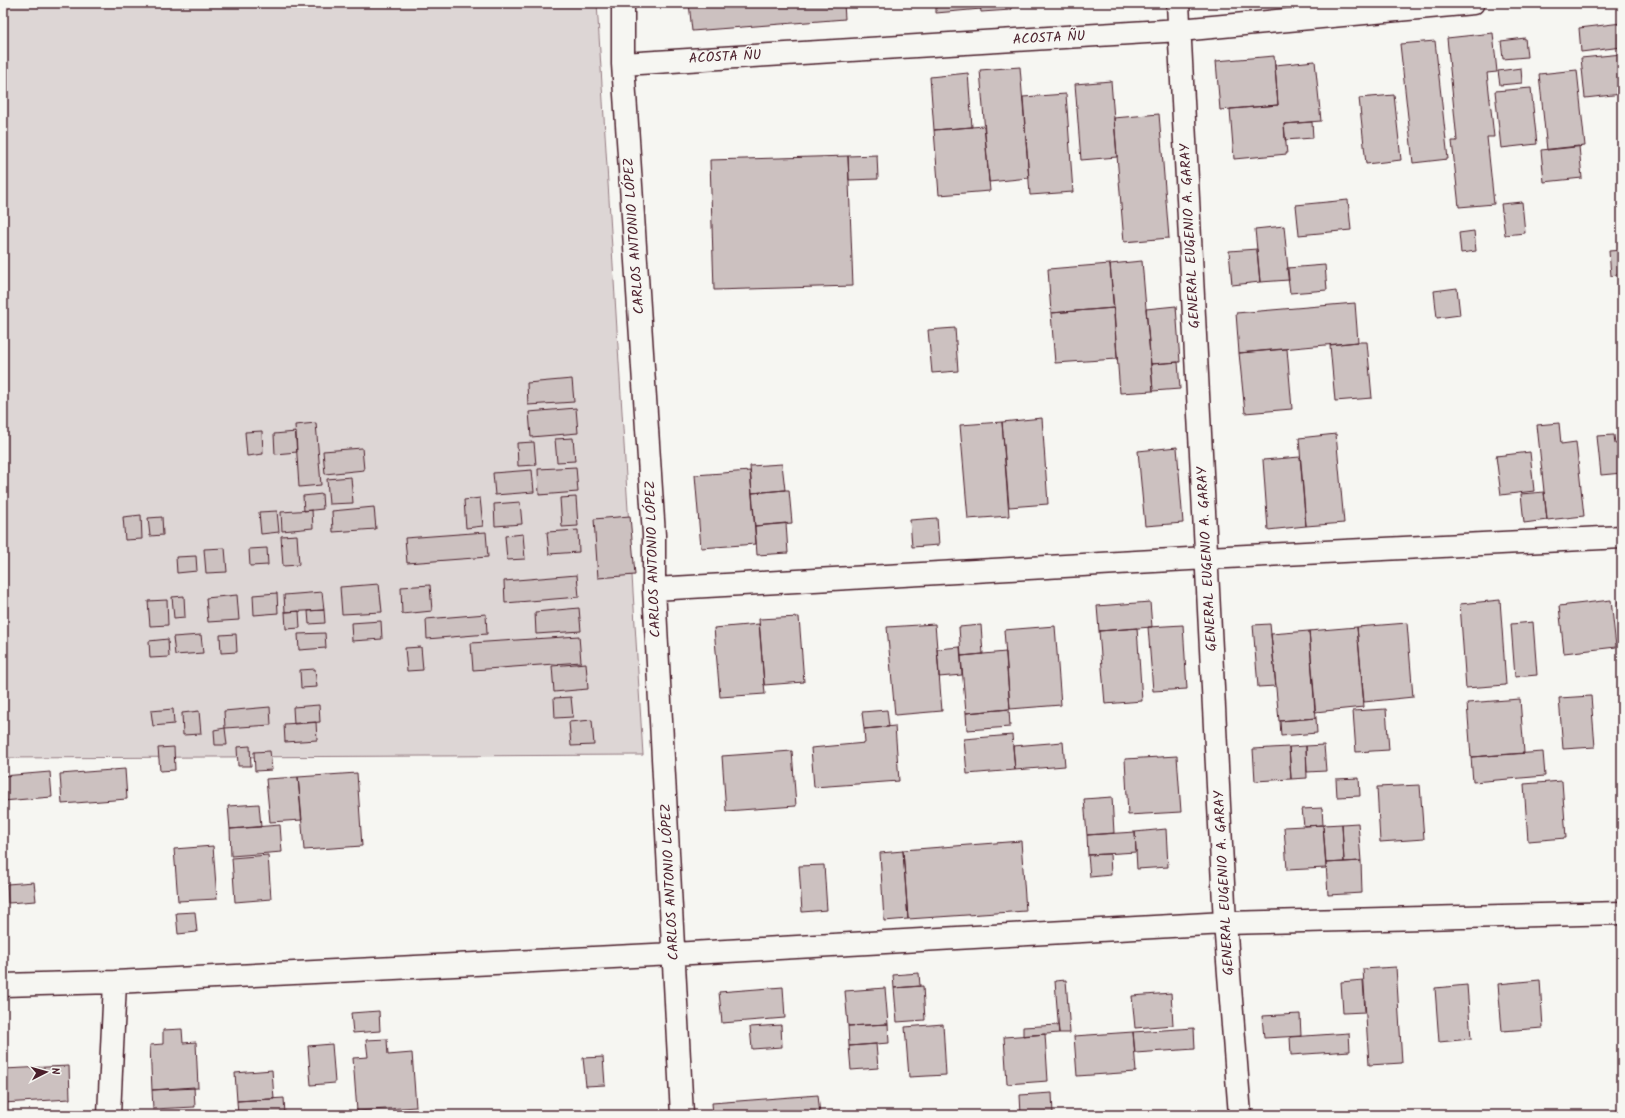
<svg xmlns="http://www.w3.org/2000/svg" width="1625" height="1118" viewBox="0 0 1625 1118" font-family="Kalam,sans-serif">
<rect width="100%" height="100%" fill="#f6f6f2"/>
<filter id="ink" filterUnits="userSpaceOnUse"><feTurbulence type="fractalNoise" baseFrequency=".025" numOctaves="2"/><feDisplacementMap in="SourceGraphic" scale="8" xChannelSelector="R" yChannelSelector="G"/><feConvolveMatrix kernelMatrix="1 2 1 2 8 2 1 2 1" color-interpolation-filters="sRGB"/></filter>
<g filter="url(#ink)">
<path fill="#ddd6d5" stroke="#947a80" d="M 3,3 L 597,3 L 643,755 L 3,758 Z"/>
<path fill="#ccc1c0" stroke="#4a1f2b" d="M 689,3 L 844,3 L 845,19 L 692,31 Z
M 936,3 L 980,3 L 981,9 L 936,13 Z
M 980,3 L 1011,3 L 1011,10 L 981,12 Z
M 1622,23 L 1622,47 L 1581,52 L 1579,28 Z
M 1493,33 L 1497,72 L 1487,73 L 1494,137 L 1487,137 L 1494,204 L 1459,207 L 1452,141 L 1457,141 L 1447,38 Z
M 1525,38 L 1527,57 L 1503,59 L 1501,41 Z
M 1435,41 L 1448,159 L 1413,163 L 1400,44 Z
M 1622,54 L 1622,94 L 1585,98 L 1581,58 Z
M 1274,56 L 1278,105 L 1220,110 L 1216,61 Z
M 1315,61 L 1321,121 L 1284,124 L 1287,154 L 1234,159 L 1230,109 L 1278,105 L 1275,65 Z
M 1020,67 L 1029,178 L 989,182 L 980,70 Z
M 1521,68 L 1522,83 L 1500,85 L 1498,71 Z
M 1577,70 L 1585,146 L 1547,150 L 1539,74 Z
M 968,73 L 972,127 L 934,130 L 930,77 Z
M 1111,81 L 1117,157 L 1081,160 L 1075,84 Z
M 1531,88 L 1537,144 L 1501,148 L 1495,91 Z
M 1066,94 L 1073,192 L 1030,195 L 1023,97 Z
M 1394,95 L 1401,160 L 1366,164 L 1359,98 Z
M 1159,114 L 1169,238 L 1124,242 L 1114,118 Z
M 1312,122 L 1313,138 L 1285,140 L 1284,124 Z
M 984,126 L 990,191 L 939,195 L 934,130 Z
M 1579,146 L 1582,178 L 1544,182 L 1541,150 Z
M 877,155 L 878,179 L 849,180 L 848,156 Z
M 848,156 L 853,286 L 714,290 L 710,160 Z
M 1348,200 L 1351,230 L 1299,235 L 1296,205 Z
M 1522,202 L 1525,233 L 1505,235 L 1501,204 Z
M 1284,226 L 1289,280 L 1260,282 L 1255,229 Z
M 1474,231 L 1476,251 L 1461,253 L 1459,233 Z
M 1257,249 L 1260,282 L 1232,285 L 1229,251 Z
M 1622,250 L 1622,274 L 1611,276 L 1609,251 Z
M 1142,261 L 1153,391 L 1120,393 L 1110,264 Z
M 1110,264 L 1114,308 L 1051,313 L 1048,269 Z
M 1325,265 L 1327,290 L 1290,293 L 1287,268 Z
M 1457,288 L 1460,315 L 1437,318 L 1434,291 Z
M 1355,303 L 1358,342 L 1239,353 L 1236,313 Z
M 1176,306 L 1180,362 L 1151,364 L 1146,309 Z
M 1114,308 L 1117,359 L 1055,363 L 1051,313 Z
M 955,328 L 958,371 L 932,373 L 928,330 Z
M 1358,342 L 1367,342 L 1372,398 L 1335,401 L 1330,345 Z
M 1287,349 L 1292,409 L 1245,413 L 1239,353 Z
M 1178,362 L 1180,389 L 1153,391 L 1151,364 Z
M 572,379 L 574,402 L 528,405 L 527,383 Z
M 576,408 L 578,433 L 531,437 L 529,412 Z
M 1042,418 L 1048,504 L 1009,507 L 1002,422 Z
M 1002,422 L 1009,516 L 968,519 L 960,425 Z
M 316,423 L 321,485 L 299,487 L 295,425 Z
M 1559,423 L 1561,444 L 1576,442 L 1584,516 L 1547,520 L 1537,425 Z
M 262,431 L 263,454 L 247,456 L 245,432 Z
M 296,432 L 297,452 L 275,454 L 274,434 Z
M 1336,434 L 1344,523 L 1306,526 L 1299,438 Z
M 1614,435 L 1615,444 L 1622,443 L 1622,473 L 1601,475 L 1597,436 Z
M 573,438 L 575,461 L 557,462 L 555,439 Z
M 534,442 L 536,465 L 518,466 L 517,443 Z
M 1177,447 L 1183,523 L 1145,526 L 1138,451 Z
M 362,448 L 364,470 L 325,474 L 323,451 Z
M 1530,452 L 1534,491 L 1501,495 L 1496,456 Z
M 1300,457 L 1306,526 L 1268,530 L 1263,460 Z
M 782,464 L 785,490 L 752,493 L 750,466 Z
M 576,467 L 578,492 L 539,495 L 538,469 Z
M 532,470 L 534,492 L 495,495 L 493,473 Z
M 750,471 L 756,544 L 701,548 L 695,475 Z
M 351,477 L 353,503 L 329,504 L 327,479 Z
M 785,490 L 789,490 L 792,523 L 755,526 L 752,493 Z
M 1544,492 L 1547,520 L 1524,523 L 1521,494 Z
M 322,494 L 323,509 L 304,511 L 303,496 Z
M 576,497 L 578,526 L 562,527 L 560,498 Z
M 480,498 L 483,526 L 466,528 L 464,500 Z
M 520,502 L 522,524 L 495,526 L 494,504 Z
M 374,507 L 376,529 L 333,532 L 332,511 Z
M 312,510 L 313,528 L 282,531 L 281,512 Z
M 277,511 L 279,532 L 261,534 L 259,512 Z
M 141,515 L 142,539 L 125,540 L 123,517 Z
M 630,516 L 635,575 L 598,578 L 594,519 Z
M 162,517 L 163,535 L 150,536 L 148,518 Z
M 937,518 L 939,545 L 912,547 L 910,520 Z
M 786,523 L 788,553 L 757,555 L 755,526 Z
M 578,530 L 579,552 L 549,554 L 547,532 Z
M 486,532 L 488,557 L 407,563 L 405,538 Z
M 523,534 L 525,559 L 507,560 L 505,536 Z
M 297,535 L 299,565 L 283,566 L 281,536 Z
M 225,548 L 227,572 L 206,573 L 204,549 Z
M 267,548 L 268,565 L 250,566 L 249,549 Z
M 196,556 L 197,571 L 177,573 L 176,557 Z
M 577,575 L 579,597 L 505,603 L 504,581 Z
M 379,584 L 382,612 L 342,614 L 340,587 Z
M 430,585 L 432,611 L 402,614 L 401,587 Z
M 322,592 L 324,610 L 285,612 L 284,595 Z
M 277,593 L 278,613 L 254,615 L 253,595 Z
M 237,595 L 239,620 L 208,622 L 206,598 Z
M 184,596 L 185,617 L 174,618 L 172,597 Z
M 167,600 L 168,625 L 150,626 L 148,601 Z
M 1500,600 L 1506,685 L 1466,688 L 1460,604 Z
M 1611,600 L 1616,647 L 1564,653 L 1559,606 Z
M 1622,600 L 1622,654 L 1618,601 Z
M 1150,602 L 1152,627 L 1099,631 L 1097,606 Z
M 579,608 L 581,631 L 536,634 L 535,612 Z
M 324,610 L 325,623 L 309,624 L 308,611 Z
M 299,611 L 300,628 L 286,629 L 285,612 Z
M 486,614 L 487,634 L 427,639 L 426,619 Z
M 799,617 L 804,682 L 764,685 L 759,619 Z
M 381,621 L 382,639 L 352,641 L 351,623 Z
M 1533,622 L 1537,675 L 1515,677 L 1511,624 Z
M 1407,623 L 1413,697 L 1364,702 L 1357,627 Z
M 759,624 L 765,694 L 720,697 L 714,628 Z
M 935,624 L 942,711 L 895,715 L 887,627 Z
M 1270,624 L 1276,686 L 1258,687 L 1253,625 Z
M 981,625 L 983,654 L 961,656 L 959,627 Z
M 1183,625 L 1187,689 L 1153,691 L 1148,627 Z
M 1055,626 L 1061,705 L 1010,709 L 1004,630 Z
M 1357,627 L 1364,707 L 1315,712 L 1309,631 Z
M 1137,628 L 1142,701 L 1105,704 L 1099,631 Z
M 1309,631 L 1316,718 L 1279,721 L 1271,634 Z
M 325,633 L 326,648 L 299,650 L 298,634 Z
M 236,634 L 237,652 L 221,653 L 220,635 Z
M 201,635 L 203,653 L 175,655 L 173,637 Z
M 579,636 L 581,662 L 473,670 L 471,643 Z
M 168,639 L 169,657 L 150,658 L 149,641 Z
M 421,647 L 423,670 L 407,671 L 405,648 Z
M 960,647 L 962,675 L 939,677 L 937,649 Z
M 1006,652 L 1010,709 L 966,713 L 961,656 Z
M 586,663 L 588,689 L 554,692 L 552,666 Z
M 315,669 L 317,687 L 301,688 L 300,670 Z
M 1591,696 L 1595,747 L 1563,749 L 1559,698 Z
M 571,697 L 573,717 L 555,718 L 554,698 Z
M 1520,699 L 1524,753 L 1471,757 L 1467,703 Z
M 319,705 L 320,722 L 294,724 L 293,707 Z
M 270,707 L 271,725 L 225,728 L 224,711 Z
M 173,709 L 174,724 L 153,726 L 151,711 Z
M 1009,709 L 1010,727 L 967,730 L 966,713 Z
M 1386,709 L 1389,750 L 1356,752 L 1353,711 Z
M 887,710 L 889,727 L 864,729 L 862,712 Z
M 199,711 L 201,734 L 183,735 L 182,713 Z
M 1316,718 L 1317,733 L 1281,736 L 1280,721 Z
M 592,720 L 594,745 L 571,746 L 569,722 Z
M 316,722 L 317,740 L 285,742 L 284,724 Z
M 895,726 L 899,781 L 814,787 L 811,748 L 865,743 L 864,729 Z
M 225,728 L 227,745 L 215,745 L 214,730 Z
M 1012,735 L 1015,770 L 967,774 L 964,739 Z
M 1063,742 L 1065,766 L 1015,770 L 1013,746 Z
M 1324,745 L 1326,771 L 1307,772 L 1306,746 Z
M 250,746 L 251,766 L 238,766 L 237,747 Z
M 1306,746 L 1307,778 L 1291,779 L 1289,747 Z
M 174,747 L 175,770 L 160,771 L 158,748 Z
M 1289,747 L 1291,779 L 1255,781 L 1253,749 Z
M 270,751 L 272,770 L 255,771 L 254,752 Z
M 792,751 L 796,806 L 726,811 L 722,756 Z
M 1543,752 L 1545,776 L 1473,782 L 1471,757 Z
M 1177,756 L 1181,812 L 1128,815 L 1125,759 Z
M 125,769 L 127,799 L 62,804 L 60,774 Z
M 50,772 L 52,797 L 3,801 L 3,776 Z
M 357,773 L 362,846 L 304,850 L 298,777 Z
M 298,777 L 302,820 L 270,822 L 266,779 Z
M 1359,778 L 1360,796 L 1337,797 L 1336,779 Z
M 1562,781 L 1566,838 L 1528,841 L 1524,784 Z
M 1420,785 L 1424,839 L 1380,842 L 1377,787 Z
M 1112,797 L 1114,833 L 1087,835 L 1084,799 Z
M 259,804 L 261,827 L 230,829 L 228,806 Z
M 1322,808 L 1323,825 L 1304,826 L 1302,809 Z
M 1358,823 L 1361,861 L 1344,862 L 1342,824 Z
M 1342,824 L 1344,862 L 1326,863 L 1323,825 Z
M 280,825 L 282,852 L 231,856 L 230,829 Z
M 1323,825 L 1326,868 L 1287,870 L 1284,827 Z
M 1166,829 L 1168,867 L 1137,869 L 1135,832 Z
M 1135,832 L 1136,852 L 1088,855 L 1087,835 Z
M 1021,841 L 1026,911 L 908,919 L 903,850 Z
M 213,846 L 217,899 L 178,901 L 174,849 Z
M 903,851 L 908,919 L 884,921 L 880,853 Z
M 1110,854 L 1111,875 L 1090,877 L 1088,855 Z
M 268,855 L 271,899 L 235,902 L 232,858 Z
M 1361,861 L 1362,893 L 1328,895 L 1326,863 Z
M 824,865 L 827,910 L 802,912 L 799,866 Z
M 34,882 L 36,901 L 8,903 L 7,884 Z
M 195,912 L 197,932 L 178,934 L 176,913 Z
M 1396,967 L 1402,1063 L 1369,1065 L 1363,969 Z
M 919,973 L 920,986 L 894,988 L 893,975 Z
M 1066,980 L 1070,1033 L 1059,1033 L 1055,981 Z
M 1363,980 L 1365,1012 L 1343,1013 L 1341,982 Z
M 1540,980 L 1543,1028 L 1502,1031 L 1498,984 Z
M 1467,985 L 1471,1039 L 1439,1042 L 1435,988 Z
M 923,986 L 925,1020 L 897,1022 L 894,988 Z
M 783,987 L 785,1018 L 722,1023 L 719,992 Z
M 885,988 L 888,1024 L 848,1026 L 845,991 Z
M 1171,993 L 1173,1025 L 1135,1028 L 1132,996 Z
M 379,1011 L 380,1031 L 353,1033 L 351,1013 Z
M 1300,1014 L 1301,1036 L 1264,1038 L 1262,1016 Z
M 888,1024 L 889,1043 L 849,1046 L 848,1026 Z
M 943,1024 L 946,1075 L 909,1077 L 905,1027 Z
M 781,1025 L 782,1047 L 752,1049 L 750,1027 Z
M 1058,1025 L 1059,1033 L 1023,1036 L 1023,1027 Z
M 1194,1028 L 1195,1049 L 1135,1053 L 1133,1032 Z
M 182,1029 L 183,1043 L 196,1042 L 198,1088 L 152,1090 L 150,1045 L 163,1044 L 163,1030 Z
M 1133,1032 L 1136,1072 L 1077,1076 L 1074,1036 Z
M 1349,1033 L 1350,1051 L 1291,1055 L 1290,1037 Z
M 1045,1034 L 1048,1081 L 1007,1084 L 1004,1037 Z
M 387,1039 L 388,1055 L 412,1053 L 416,1107 L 357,1111 L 353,1058 L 368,1057 L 366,1040 Z
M 332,1044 L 335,1083 L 311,1085 L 308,1046 Z
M 876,1044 L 878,1068 L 851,1070 L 849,1046 Z
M 603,1057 L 605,1085 L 586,1086 L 583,1058 Z
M 69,1066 L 70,1099 L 3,1103 L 3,1069 Z
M 272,1070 L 274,1099 L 237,1101 L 235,1073 Z
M 194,1087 L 195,1107 L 153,1109 L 152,1090 Z
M 1052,1093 L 1053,1114 L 1021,1115 L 1020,1095 Z
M 818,1095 L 820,1115 L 713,1115 L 712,1103 Z
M 284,1098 L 285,1115 L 238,1115 L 237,1101 Z"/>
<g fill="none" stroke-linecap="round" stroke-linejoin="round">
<g stroke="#4a1f2b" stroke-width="25">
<path id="street" d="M 623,3 L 623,64 L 654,535 L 654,589 L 682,1115
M 1178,3 L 1225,923 L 1240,1115
M 623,64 L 1180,30 L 1473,3
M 654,589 L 1207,558 L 1622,537
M 3,985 L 115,982 L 673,954 L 1225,923 L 1622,913
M 109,1115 L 115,982"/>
</g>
<use href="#street" stroke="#f6f6f2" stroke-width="22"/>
</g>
</g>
<g text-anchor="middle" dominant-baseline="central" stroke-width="3" stroke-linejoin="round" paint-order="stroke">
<g font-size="14" fill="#4a1f2b" stroke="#f6f6f2">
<text transform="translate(1049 38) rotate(-3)">ACOSTA ÑU</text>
<text transform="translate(725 57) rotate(-3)">ACOSTA ÑU</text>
<text transform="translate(634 236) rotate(-94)">CARLOS ANTONIO LÓPEZ</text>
<text transform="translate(1190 236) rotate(-93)">GENERAL EUGENIO A. GARAY</text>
<text transform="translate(653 559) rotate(-92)">CARLOS ANTONIO LÓPEZ</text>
<text transform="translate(1207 559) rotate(-93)">GENERAL EUGENIO A. GARAY</text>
<text transform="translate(670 882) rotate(-93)">CARLOS ANTONIO LÓPEZ</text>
<text transform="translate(1224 883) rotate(-93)">GENERAL EUGENIO A. GARAY</text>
</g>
</g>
<rect width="1625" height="1118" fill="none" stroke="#f6f6f2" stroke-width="16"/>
<rect x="8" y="8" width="1609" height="1102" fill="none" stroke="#4a1f2b" stroke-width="1.5" filter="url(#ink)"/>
<g transform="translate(46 1072) rotate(84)" stroke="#f6f6f2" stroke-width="3" paint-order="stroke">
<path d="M0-3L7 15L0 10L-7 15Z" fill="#4a1f2b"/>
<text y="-6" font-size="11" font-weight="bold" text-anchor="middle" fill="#4a1f2b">N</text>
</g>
</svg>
